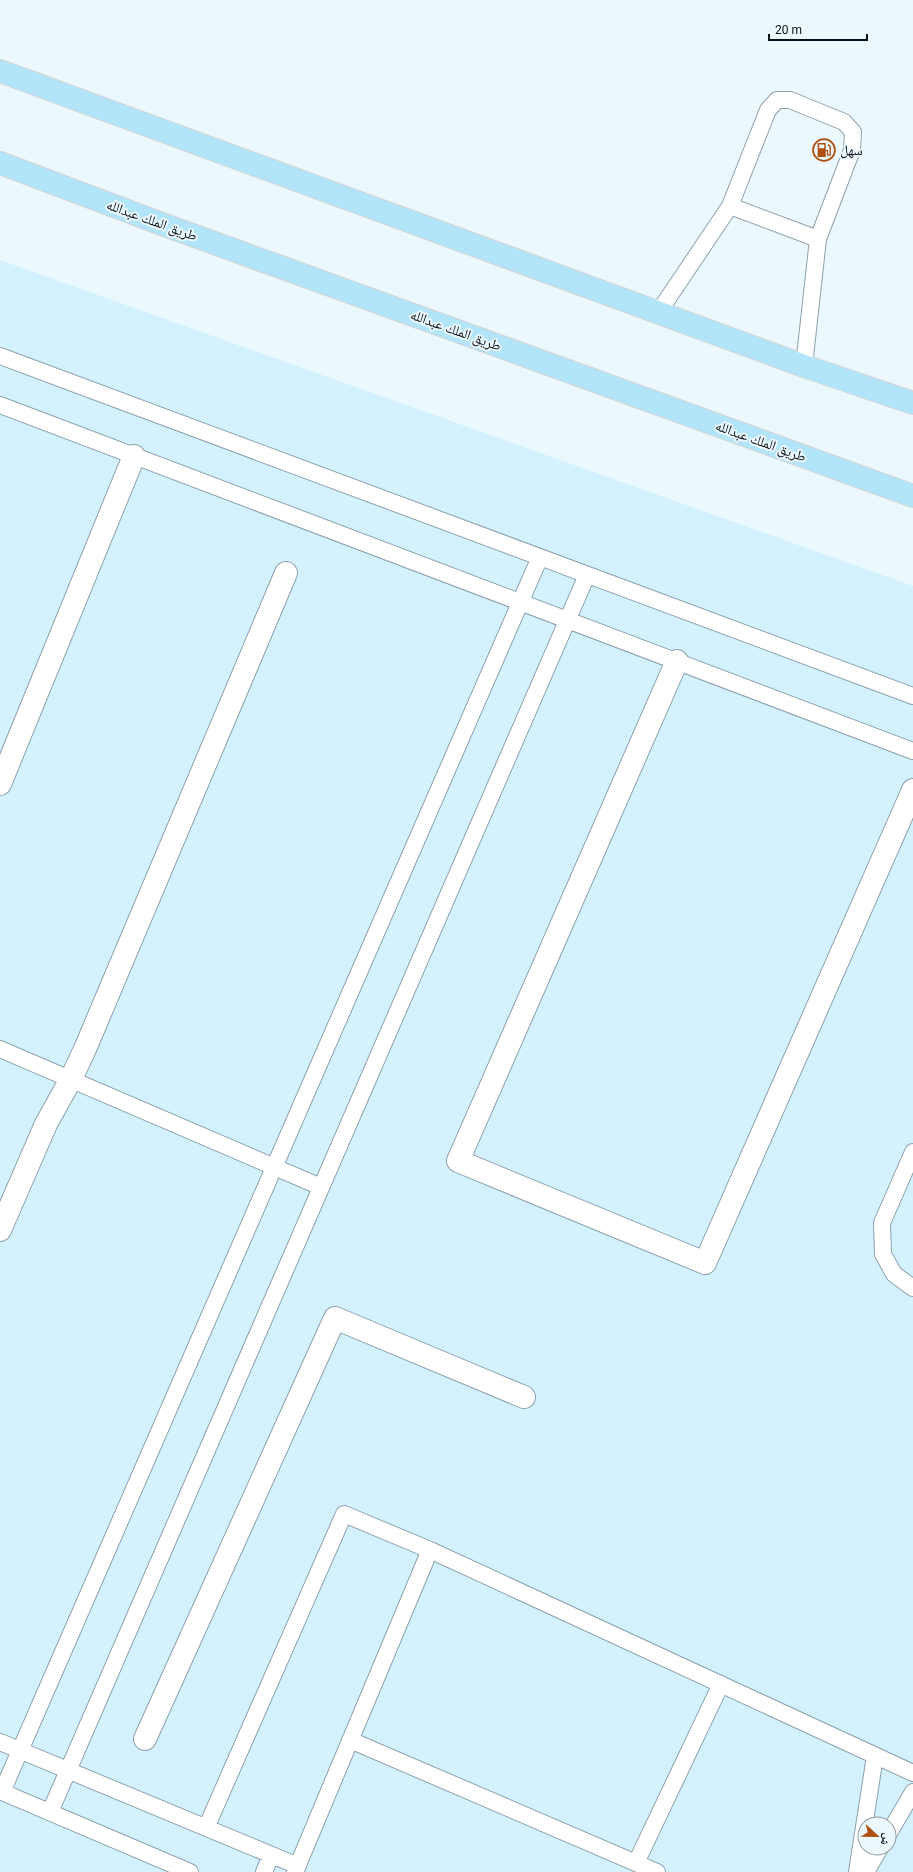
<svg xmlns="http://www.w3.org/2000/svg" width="913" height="1872" viewBox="0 0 913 1872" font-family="Roboto,'Noto Naskh Arabic',sans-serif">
<rect width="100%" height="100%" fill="#ebf8fe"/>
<path fill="#d3f1ff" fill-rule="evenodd" d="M 0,260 L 913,586 L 913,1872 L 0,1872 ZM 865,1824 L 889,1824 L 889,1848 L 865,1848 Z"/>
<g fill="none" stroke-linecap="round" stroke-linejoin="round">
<g stroke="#8da1aa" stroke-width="18">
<path id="lane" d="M 730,206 L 818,239
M 658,313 L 730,206 L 768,110 L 777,100 L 790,100 L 844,122 L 853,132 L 852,150 L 818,239 L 804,366
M 0,356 L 913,696
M 0,405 L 913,751
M 0,1049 L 321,1187
M 913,1152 L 882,1223 L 883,1254 L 894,1274 L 913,1288
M 350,1740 L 657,1872
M 0,1742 L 298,1866
M 0,1791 L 190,1872
M 2,1792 L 540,557
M 50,1812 L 587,575
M 206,1828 L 344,1514 L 430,1550 L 913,1773
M 889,1833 L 913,1792
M 636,1863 L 721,1684
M 264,1872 L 271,1855
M 295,1872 L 430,1550
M 857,1872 L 875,1756
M 866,1872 L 880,1848"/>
</g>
<g stroke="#8da1aa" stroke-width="24">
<path id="street" d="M 677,661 L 458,1161 L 705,1263 L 913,790
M 0,784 L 134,456
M 0,1230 L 46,1124 L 71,1079 L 85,1049 L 286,573
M 145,1739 L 335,1318 L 524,1397"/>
</g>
<g stroke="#d3d4d5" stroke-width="24">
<path id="primary" d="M 0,71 L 804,366 L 913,403
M 0,163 L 170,227 L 913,496"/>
</g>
<use href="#lane" stroke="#fff" stroke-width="16"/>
<use href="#street" stroke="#fff" stroke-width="22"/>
<use href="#primary" stroke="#b2e5fa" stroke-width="22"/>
</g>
<defs>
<g id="fuel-ring" transform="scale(1.15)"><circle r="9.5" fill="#ebf8fe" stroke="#b04f10" stroke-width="1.5"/><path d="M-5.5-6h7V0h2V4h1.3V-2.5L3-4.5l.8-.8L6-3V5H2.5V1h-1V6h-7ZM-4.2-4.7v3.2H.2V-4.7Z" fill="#b04f10"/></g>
</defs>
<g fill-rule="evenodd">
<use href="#fuel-ring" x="824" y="150"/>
</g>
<g text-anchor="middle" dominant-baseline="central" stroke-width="4" stroke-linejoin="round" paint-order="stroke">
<g font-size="14" fill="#091114" stroke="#ebf8fe" text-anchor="start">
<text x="840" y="150">سهل</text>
</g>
<g font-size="14" fill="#091114" stroke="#ebf8fe">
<text transform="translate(152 220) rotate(20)">طريق الملك عبدالله</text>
<text transform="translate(456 330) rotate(20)">طريق الملك عبدالله</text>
<text transform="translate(761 441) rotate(20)">طريق الملك عبدالله</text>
</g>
</g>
<g transform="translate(877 1836) rotate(112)"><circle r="19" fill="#ebf8fe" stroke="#919ca0"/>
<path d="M0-3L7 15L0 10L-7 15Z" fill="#b04f10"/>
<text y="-6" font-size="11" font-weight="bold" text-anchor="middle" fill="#091114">ش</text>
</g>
<path d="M769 34v6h98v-6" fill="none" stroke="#091114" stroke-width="2"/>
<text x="775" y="34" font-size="12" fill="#091114" stroke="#ebf8fe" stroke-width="3" paint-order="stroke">20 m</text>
</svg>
